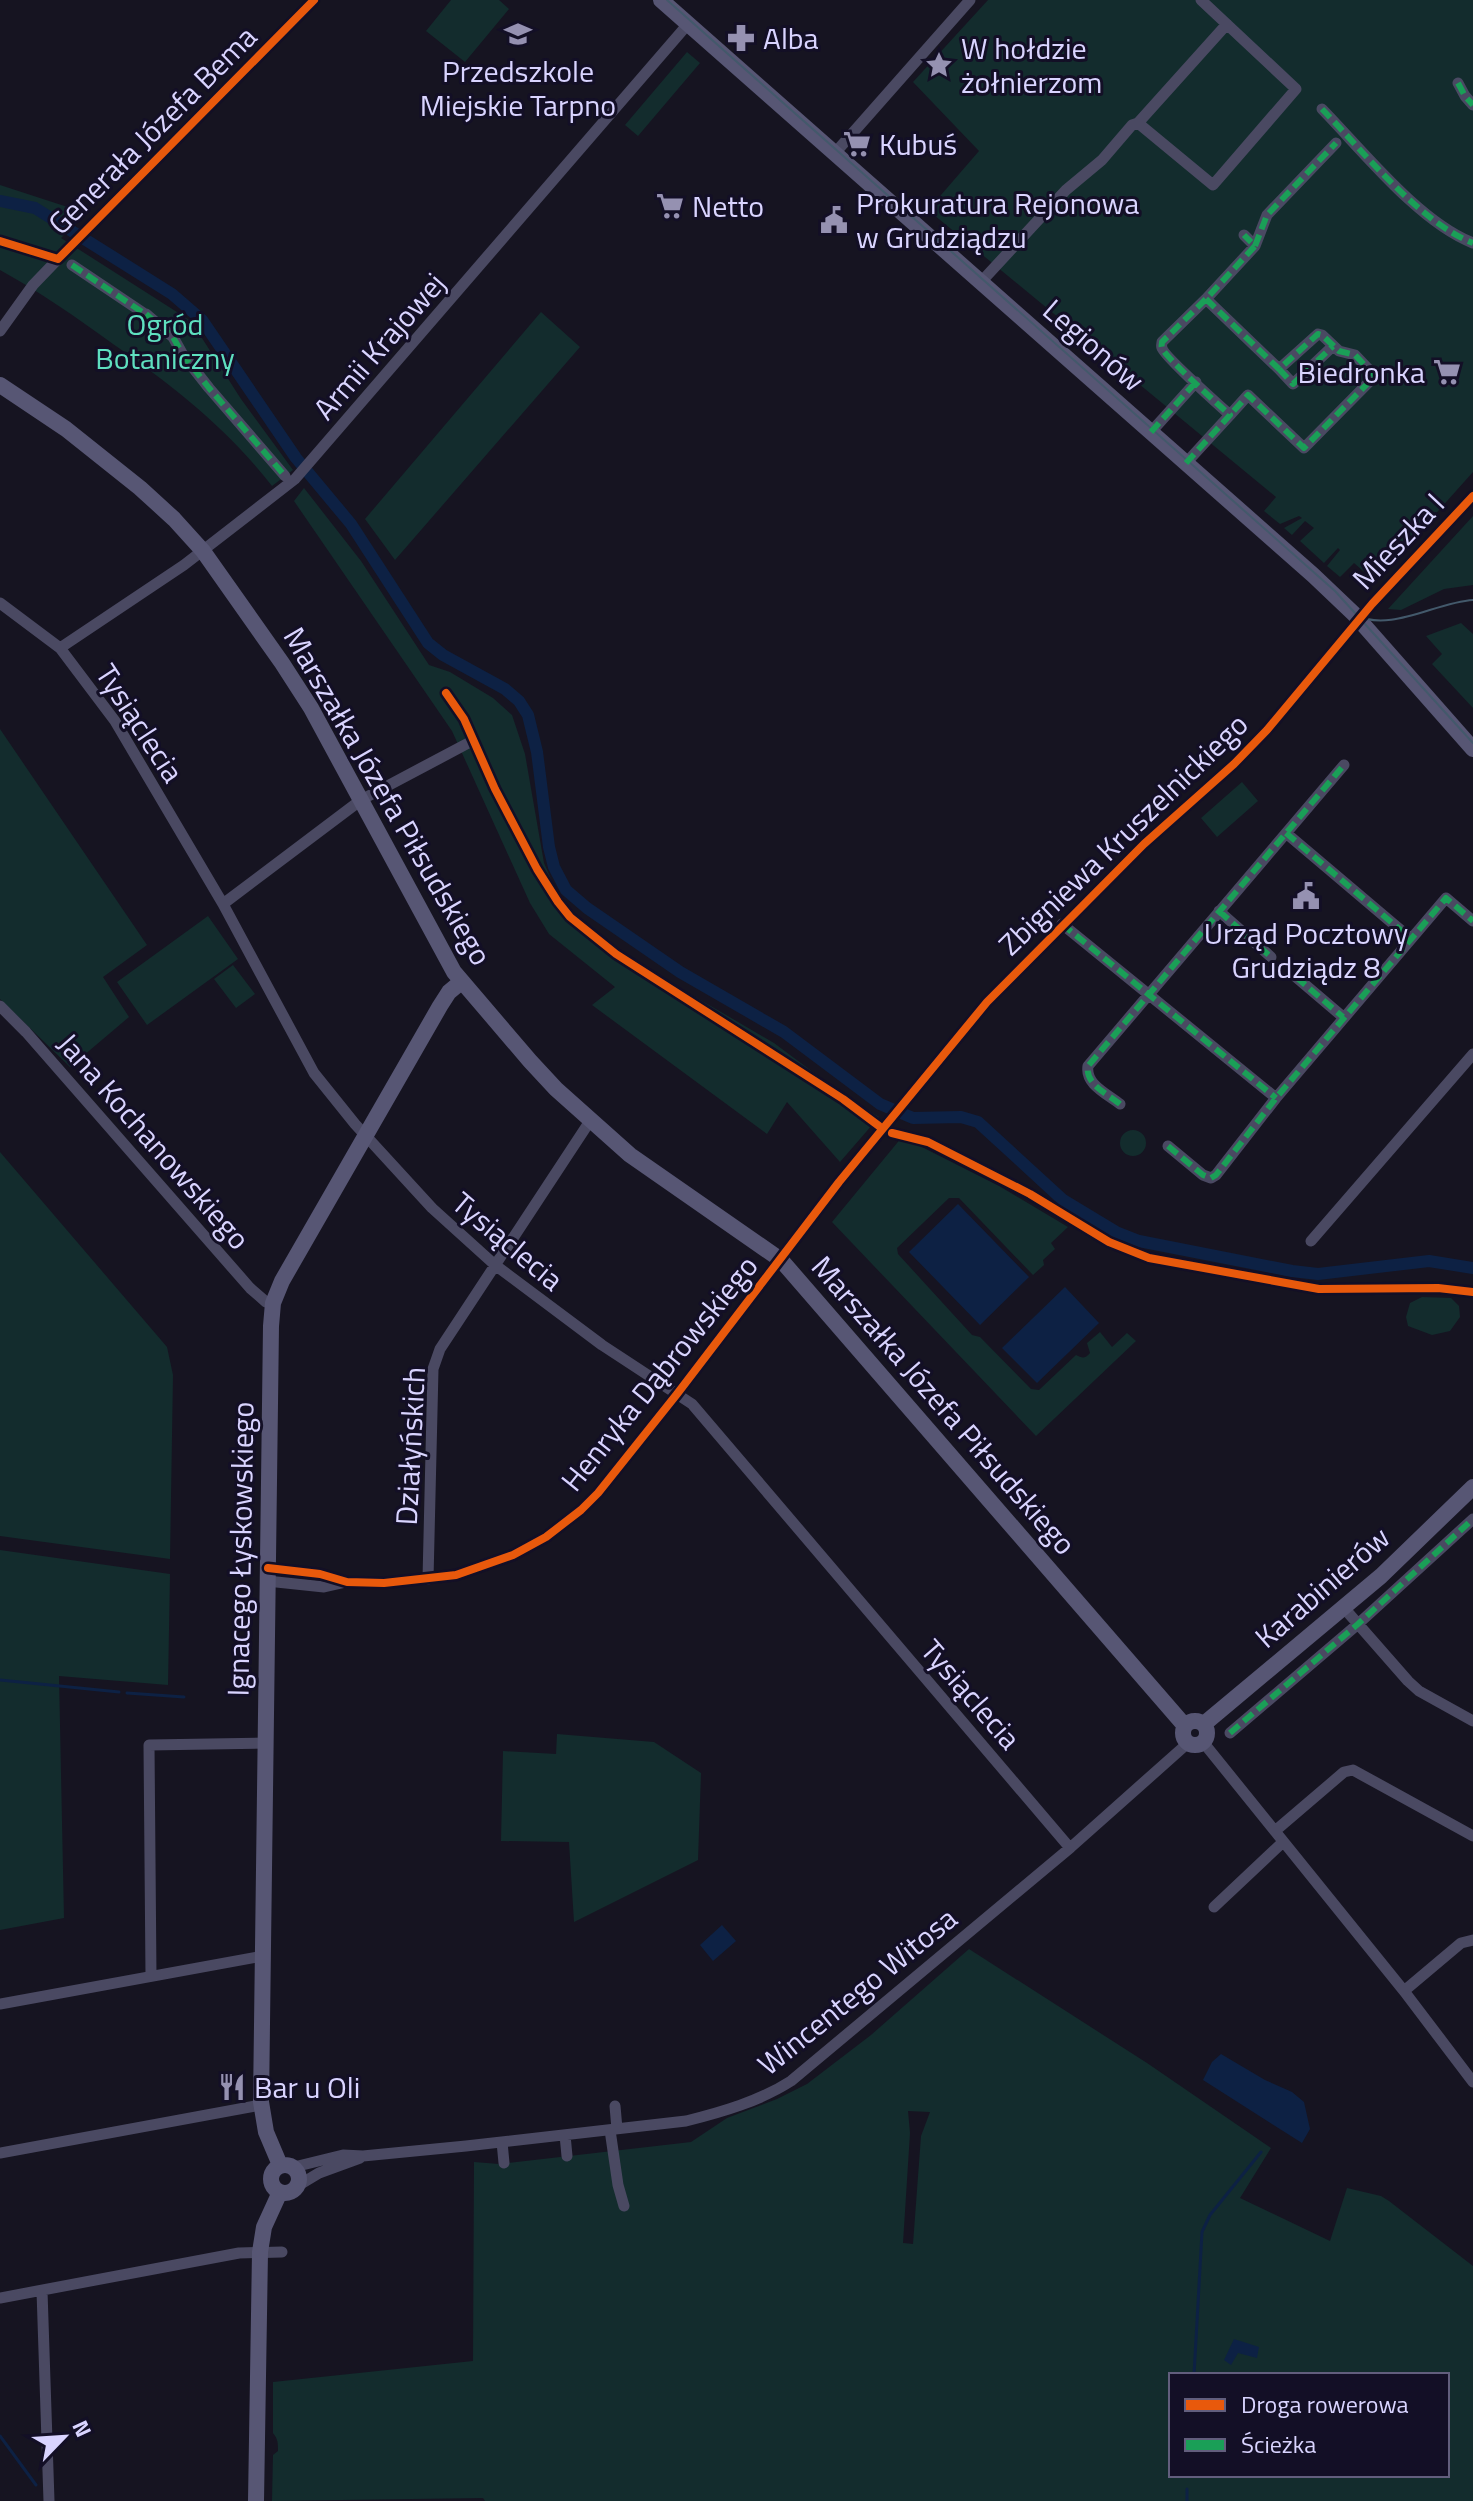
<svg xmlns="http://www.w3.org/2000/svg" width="1473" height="2501" viewBox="0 0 1473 2501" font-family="'Titillium Web',sans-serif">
<rect width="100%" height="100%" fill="#161421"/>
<path fill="#132c2d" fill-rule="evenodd" d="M 451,0 L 499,0 L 509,9 L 465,62 L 426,31 Z
M 988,0 L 1473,0 L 1473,472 L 1379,577 L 1375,574 L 1371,578 L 1354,563 L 1340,577 L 1327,566 L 1340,550 L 1338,548 L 1324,563 L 1300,541 L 1314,528 L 1305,521 L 1292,535 L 1284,528 L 1302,518 L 1299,516 L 1280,524 L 1264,511 L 1276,497 L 928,210 L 979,151 L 913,82 Z
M 687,52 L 700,63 L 638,136 L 625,125 Z
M 0,185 L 86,213 L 61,238 L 191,321 L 241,399 L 293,470 L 272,486 C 227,428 172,385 113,344 C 76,317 40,292 0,270 Z
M 541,312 L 580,347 L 395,560 L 365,519 Z
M 304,488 L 361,561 L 429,665 L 450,672 L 493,698 L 512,715 L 525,754 L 544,863 L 555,888 L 573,914 L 623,952 L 685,991 L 774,1043 L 833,1087 L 879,1117 L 840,1162 L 787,1102 L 767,1134 L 592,1005 L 615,987 L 549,934 L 530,903 L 452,731 L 294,501 Z
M 1473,516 L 1473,585 L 1444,589 L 1401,610 L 1388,609 Z
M 1461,623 L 1473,634 L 1473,708 L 1432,664 L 1442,654 L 1426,636 Z
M 0,729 L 147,945 L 103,977 L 129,1017 L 70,1067 L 0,999 Z
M 1242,782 L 1258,801 L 1217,837 L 1201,818 Z
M 208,916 L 238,959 L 147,1025 L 117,982 Z
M 233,965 L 255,994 L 236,1008 L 214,979 Z
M1120 1143a13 13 0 1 1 26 0a13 13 0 1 1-26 0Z
M 902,1137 L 999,1186 L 1068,1227 L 1051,1243 L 1055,1249 L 1043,1260 L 1044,1265 L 1033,1275 L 959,1198 L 949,1198 L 897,1248 L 898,1254 L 972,1335 L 980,1337 L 1031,1389 L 1039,1390 L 1076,1355 C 1082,1358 1085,1359 1090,1353 L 1087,1343 L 1100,1332 L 1112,1347 L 1127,1333 L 1136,1341 L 1036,1436 L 832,1222 Z
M 0,1152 L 167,1347 L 173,1375 L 170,1559 L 0,1536 Z
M 1422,1297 L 1451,1298 L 1459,1306 L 1460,1317 L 1450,1331 L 1432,1335 L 1408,1326 L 1406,1317 L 1410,1303 Z
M 0,1550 L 170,1574 L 168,1685 L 59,1676 L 64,1918 L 0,1930 Z
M 557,1734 L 654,1742 L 701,1773 L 698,1860 L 574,1922 L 569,1842 L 501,1841 L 503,1751 L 556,1754 Z
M 969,1949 L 1147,2063 L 1271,2148 L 1240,2198 L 1330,2241 L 1347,2188 L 1381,2196 L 1389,2201 L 1473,2266 L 1473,2501 L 485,2501 L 483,2498 L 272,2501 L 273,2455 L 278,2451 C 278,2443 278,2439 273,2433 L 273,2382 L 473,2361 L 474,2162 L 499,2164 L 691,2142 L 727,2118 L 777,2099 L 807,2084 L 871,2035 ZM 908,2111 L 930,2112 L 921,2136 L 913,2244 L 903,2243 L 910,2133 ZM 1171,2375 L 1447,2375 L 1447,2475 L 1171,2475 Z"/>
<path fill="#0d2144" d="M 958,1204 L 1029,1277 L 980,1325 L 909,1252 Z
M 1065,1287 L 1099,1323 L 1037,1383 L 1002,1348 Z
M 722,1925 L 736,1941 L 713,1961 L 700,1945 Z
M 1221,2054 L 1265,2080 L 1292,2092 L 1304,2102 L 1310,2129 L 1302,2143 L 1203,2080 L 1212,2062 Z
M 1234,2339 L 1259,2347 L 1257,2358 L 1238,2353 L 1231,2365 L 1224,2360 Z"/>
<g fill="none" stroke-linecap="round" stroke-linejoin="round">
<path stroke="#0d2144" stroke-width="3" d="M 0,1680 L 119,1692
M 127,1693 L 184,1697
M 1194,2375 L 1202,2232 L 1210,2215 L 1261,2152
M 0,2436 L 36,2485
M 1187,2501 L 1187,2489"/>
<path stroke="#0d2144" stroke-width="12" d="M 0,201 L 35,208 L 172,294 L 202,320 L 296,458 L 351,524 L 428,643 L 443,655 L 505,689 L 519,701 L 528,715 L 537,752 L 549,847 L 554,867 L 566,890 L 587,908 L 680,972 L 784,1032 L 880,1104 L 913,1118 L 961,1117 L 978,1122 L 1063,1200 L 1116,1232 L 1139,1241 L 1292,1271 L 1318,1274 L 1429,1261 L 1473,1268"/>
<path stroke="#4a4962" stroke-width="11" d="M 1201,0 L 1296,89 L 1213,185 L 1138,123 L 1227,24
M 1458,83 L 1465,96 L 1473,105
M 1322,109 C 1363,151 1419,222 1473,243
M 835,153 L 970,0
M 1255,246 L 1267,215 L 1336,143
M 72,265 L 145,314
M 981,282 L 1066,190 L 1102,160 L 1132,125 L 1138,123
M 1206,299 L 1279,369 L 1318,334 L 1322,335 L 1339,351 L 1355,355 L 1375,376 L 1304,448 L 1248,395 L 1230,415
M 146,314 L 173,337 L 183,355 L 209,388 L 285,476
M 0,331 L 33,285 L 58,259 L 314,0
M 1279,369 L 1293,384 L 1333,346
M 1151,432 L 1196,382
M 1186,463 L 1230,415 C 1220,406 1164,356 1162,348 C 1161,346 1162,344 1162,342 L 1206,299 L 1255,246 L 1244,235
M 0,603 L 60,648 L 115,721 L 223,904 L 314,1073 L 355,1124 L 432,1208 L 495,1265 L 602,1345 L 692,1404 L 1070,1848
M 60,648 L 184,565 L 295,479 L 688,24
M 1286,833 L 1410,938
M 223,904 L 361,800 L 474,740
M 1219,911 L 1271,957
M 1062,924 L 1276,1098
M 1296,977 L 1343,1017
M 0,1006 L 26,1032 L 250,1288 L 266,1302 L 273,1303
M 1120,1104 C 1106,1093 1085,1084 1088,1066 L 1344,765
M 1168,1146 L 1203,1175 L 1211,1178 L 1216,1175 L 1276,1098 L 1446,898 L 1473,921
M 1311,1241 L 1473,1054
M 268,1568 L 320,1574 L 347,1582 L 384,1583 L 456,1575 L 513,1555 L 546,1537 L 581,1510 L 598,1493 L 677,1394 L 839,1182 L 987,1002 L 1144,844 L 1234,764 L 1267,730 L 1372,604 L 1473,496
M 428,1579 L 433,1369 L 440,1349 L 590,1121
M 267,1581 L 324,1587 L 346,1582
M 1344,1608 L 1408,1681 L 1419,1691 L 1473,1721
M 1230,1733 L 1358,1624 L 1473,1519
M 1203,1742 L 1404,1991 L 1473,2082
M 1275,1831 L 1344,1772 L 1353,1770 L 1473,1836
M 1214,1907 L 1283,1842
M 151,1975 L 149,1745 L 266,1743
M 1404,1991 L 1461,1943 L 1473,1940
M 0,2004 L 263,1956
M 615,2106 L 617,2129
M 610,2130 L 618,2185 L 624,2206
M 565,2135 L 567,2156
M 502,2142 L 504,2163
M 0,2153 L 261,2105
M 294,2167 L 343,2155 L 363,2156 L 466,2146 L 686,2121 C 722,2112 760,2101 791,2081 L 1070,1848 L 1188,1743
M 299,2185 L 319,2173 L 360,2158
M 42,2291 L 49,2501
M 0,2298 L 239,2253 L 282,2252"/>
<path stroke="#575674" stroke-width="16" d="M 661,0 L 1313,575 L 1354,614 L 1473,749
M 0,385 L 66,429 L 140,488 L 174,519 L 203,551 L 282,663 L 311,708 L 454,972 L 530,1061 L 556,1089 L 630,1155 L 781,1260 L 1185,1726
M1183 1733a12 12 0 1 1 24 0a12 12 0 1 1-24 0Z
M 1204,1724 L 1381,1576 L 1473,1487
M271 2179a14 14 0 1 1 28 0a14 14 0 1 1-28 0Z
M 280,2165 L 266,2132 L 261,2102 L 271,1326 L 273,1303 L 282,1281 L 440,1006 L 449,992 L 461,982
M 256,2501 L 260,2252 L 264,2227 L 280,2192"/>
<path stroke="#43596b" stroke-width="2" d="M 667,0 L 1335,591 L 1473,743
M 1356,615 C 1390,633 1436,602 1473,600"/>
<path stroke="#1a9f57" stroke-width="6" stroke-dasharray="12 6" stroke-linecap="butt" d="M 1458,83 L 1465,96 L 1473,105
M 1322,109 C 1363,151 1419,222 1473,243
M 1255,246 L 1267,215 L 1336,143
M 72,265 L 145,314
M 1206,299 L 1279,369 L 1318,334 L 1322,335 L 1339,351 L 1355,355 L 1375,376 L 1304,448 L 1248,395 L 1230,415
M 146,314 L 173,337 L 183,355 L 209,388 L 285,476
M 1279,369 L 1293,384 L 1333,346
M 1151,432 L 1196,382
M 1186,463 L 1230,415 C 1220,406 1164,356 1162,348 C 1161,346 1162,344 1162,342 L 1206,299 L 1255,246 L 1244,235
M 1286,833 L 1410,938
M 1219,911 L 1271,957
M 1062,924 L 1276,1098
M 1296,977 L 1343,1017
M 1120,1104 C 1106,1093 1085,1084 1088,1066 L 1344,765
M 1168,1146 L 1203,1175 L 1211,1178 L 1216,1175 L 1276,1098 L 1446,898 L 1473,921
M 1230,1733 L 1358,1624 L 1473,1519"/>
<g stroke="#130f26" stroke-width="13">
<path id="cycleway" d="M 0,241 L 58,259 L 314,0
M 446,693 L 464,719 L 495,789 L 537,869 L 558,902 L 570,917 L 616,954 L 843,1099 L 879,1126
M 892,1133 L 928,1142 L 1030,1194 L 1109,1242 L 1149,1258 L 1319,1289 L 1438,1288 L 1473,1292
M 268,1568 L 320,1574 L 347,1582 L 384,1583 L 456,1575 L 513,1555 L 546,1537 L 581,1510 L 598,1493 L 677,1394 L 839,1182 L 987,1002 L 1144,844 L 1234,764 L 1267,730 L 1372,604 L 1473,496"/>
</g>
<use href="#cycleway" stroke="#e8590c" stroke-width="8"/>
</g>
<defs>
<g id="school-bare" transform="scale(2.16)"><path d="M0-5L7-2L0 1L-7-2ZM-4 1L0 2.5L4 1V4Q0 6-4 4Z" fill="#9591b1" stroke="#130f26" stroke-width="2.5" paint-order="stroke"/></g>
<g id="pharmacy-bare" transform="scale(2.16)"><path d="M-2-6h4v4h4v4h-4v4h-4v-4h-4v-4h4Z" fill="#9591b1" stroke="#130f26" stroke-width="2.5" paint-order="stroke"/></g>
<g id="sight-bare" transform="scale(2.16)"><path d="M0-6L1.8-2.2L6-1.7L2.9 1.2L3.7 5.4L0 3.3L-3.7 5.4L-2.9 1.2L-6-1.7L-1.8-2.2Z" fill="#9591b1" stroke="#130f26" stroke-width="2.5" paint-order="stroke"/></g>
<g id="supermarket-bare" transform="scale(2.16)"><path d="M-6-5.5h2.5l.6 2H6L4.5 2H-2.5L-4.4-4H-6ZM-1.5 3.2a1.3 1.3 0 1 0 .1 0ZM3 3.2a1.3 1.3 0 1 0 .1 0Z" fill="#9591b1" stroke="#130f26" stroke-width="2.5" paint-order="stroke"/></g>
<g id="civic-bare" transform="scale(2.16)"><path d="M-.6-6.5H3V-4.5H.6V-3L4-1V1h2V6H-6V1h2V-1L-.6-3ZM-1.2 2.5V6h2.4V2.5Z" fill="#9591b1" stroke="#130f26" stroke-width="2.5" paint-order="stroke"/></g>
<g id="restaurant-bare" transform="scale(2.16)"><path d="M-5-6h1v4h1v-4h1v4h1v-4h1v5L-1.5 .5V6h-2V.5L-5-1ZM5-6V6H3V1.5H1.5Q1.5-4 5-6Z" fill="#9591b1" stroke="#130f26" stroke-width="2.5" paint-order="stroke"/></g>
</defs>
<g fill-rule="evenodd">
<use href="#school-bare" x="518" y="34"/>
<use href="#pharmacy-bare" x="741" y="38"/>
<use href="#sight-bare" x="939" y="65"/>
<use href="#supermarket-bare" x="857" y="144"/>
<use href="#supermarket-bare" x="670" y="206"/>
<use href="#civic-bare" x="834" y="220"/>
<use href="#supermarket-bare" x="1447" y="372"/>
<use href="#civic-bare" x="1306" y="896"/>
<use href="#restaurant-bare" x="232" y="2087"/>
</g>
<g text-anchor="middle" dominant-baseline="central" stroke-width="6" stroke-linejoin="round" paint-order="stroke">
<g font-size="30" fill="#d9d4ff" stroke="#130f26" text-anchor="start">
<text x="763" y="38">Alba</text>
<text x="961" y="48">W hołdzie<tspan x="961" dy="34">żołnierzom</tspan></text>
<text x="518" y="71" text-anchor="middle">Przedszkole<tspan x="518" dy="34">Miejskie Tarpno</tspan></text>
<text x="879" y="144">Kubuś</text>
<text x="856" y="203">Prokuratura Rejonowa<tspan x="856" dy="34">w Grudziądzu</tspan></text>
<text x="692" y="206">Netto</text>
<text x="1425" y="372" text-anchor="end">Biedronka</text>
<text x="1306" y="933" text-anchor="middle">Urząd Pocztowy<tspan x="1306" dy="34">Grudziądz 8</tspan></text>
<text x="254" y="2087">Bar u Oli</text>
</g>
<g font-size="30" fill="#d9d4ff" stroke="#130f26">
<text transform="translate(152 130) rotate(-45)">Generała Józefa Bema</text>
<text transform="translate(1094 345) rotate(41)">Legionów</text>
<text transform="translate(379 346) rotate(-49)">Armii Krajowej</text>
<text transform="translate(1398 541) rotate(-47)">Mieszka I</text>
<text transform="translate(140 723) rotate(57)">Tysiąclecia</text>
<text transform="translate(388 796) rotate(60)">Marszałka Józefa Piłsudskiego</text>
<text transform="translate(1123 834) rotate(-44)">Zbigniewa Kruszelnickiego</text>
<text transform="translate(154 1141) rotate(49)">Jana Kochanowskiego</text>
<text transform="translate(508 1241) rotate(40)">Tysiąclecia</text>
<text transform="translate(659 1373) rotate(-51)">Henryka Dąbrowskiego</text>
<text transform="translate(944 1405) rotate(49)">Marszałka Józefa Piłsudskiego</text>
<text transform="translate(410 1446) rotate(-87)">Działyńskich</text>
<text transform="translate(240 1549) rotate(-89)">Ignacego Łyskowskiego</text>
<text transform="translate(1322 1587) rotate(-41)">Karabinierów</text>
<text transform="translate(971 1694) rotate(49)">Tysiąclecia</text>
<text transform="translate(857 1991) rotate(-39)">Wincentego Witosa</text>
</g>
<g font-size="30" fill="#5fe0c0" stroke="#130f26">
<text x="165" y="324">Ogród<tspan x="165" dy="34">Botaniczny</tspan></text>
</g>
</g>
<rect x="1169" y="2373" width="280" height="104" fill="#130f26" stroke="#625e7d" stroke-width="2"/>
<rect x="1185" y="2399" width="40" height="12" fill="#e8590c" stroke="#625e7d" stroke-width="2"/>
<text x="1241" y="2413" font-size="24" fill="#d9d4ff">Droga rowerowa</text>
<rect x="1185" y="2439" width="40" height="12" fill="#1a9f57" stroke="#625e7d" stroke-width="2"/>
<text x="1241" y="2453" font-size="24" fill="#d9d4ff">Ścieżka</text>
<g transform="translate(64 2437) rotate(65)" stroke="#130f26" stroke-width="6" paint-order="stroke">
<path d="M0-6L14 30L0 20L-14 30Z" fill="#d9d4ff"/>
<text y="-12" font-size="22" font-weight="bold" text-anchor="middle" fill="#d9d4ff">N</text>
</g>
</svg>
